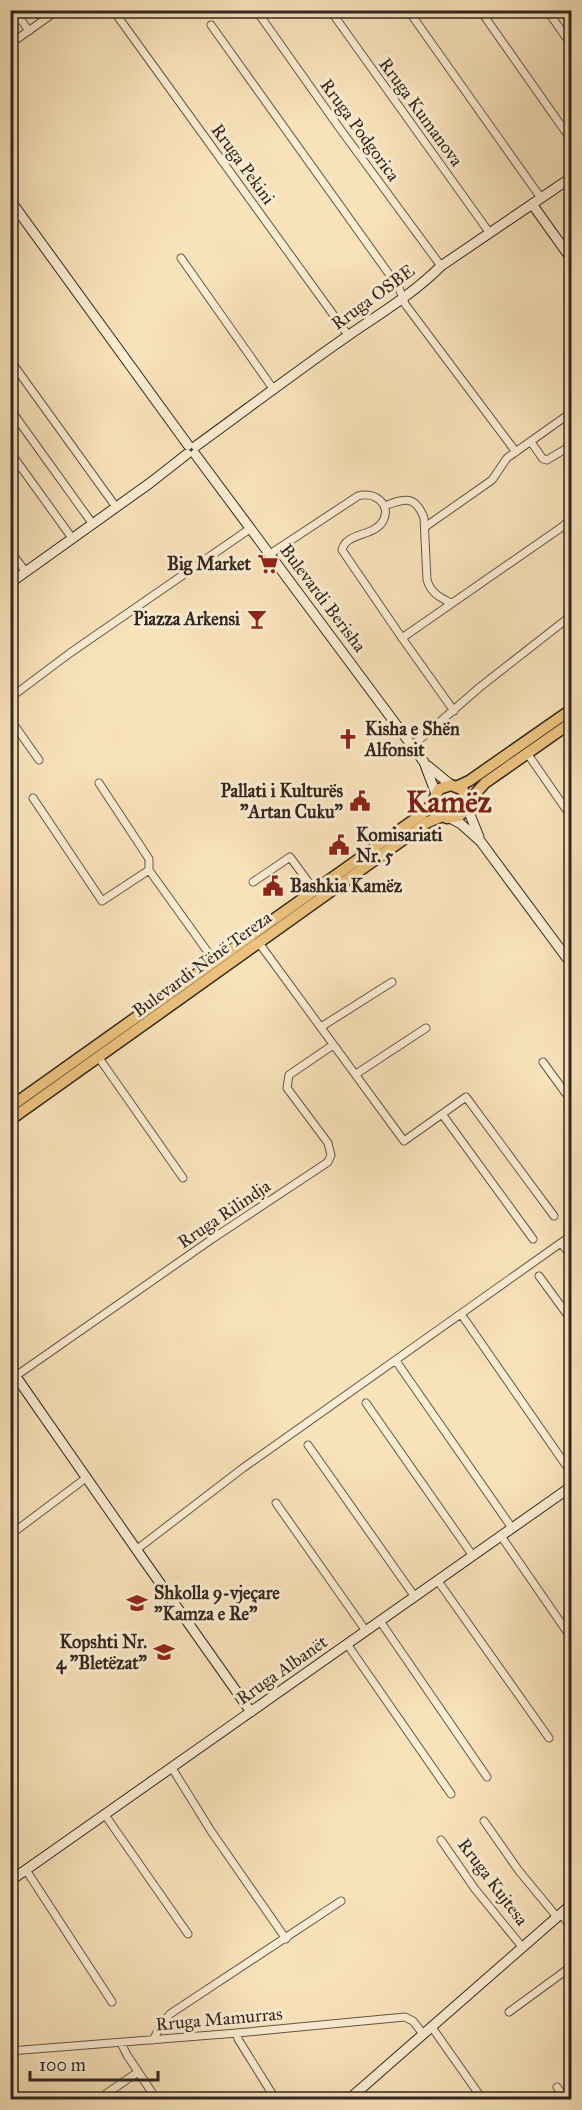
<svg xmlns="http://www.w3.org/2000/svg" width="582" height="2110" viewBox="0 0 582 2110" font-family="'IM FELL Great Primer',serif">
<rect width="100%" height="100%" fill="#f9e3bb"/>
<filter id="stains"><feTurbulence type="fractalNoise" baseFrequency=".00333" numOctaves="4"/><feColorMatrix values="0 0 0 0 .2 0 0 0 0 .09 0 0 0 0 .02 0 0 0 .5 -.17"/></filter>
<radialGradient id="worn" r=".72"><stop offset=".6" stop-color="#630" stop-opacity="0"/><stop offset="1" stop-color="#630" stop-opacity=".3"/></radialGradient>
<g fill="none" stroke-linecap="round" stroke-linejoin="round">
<g stroke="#645645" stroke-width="9">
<path id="street" d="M 14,10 L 29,31
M 113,10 L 348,335
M 256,10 L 338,126 L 441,266
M 330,10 L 489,232
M 408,10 L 541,198
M 480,10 L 572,141
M 547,10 L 572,46
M 211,25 L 399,288 L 405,304 L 516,452
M 10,44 L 58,10
M 181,258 L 274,390
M 10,360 L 116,507
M 10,409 L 92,523
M 531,442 L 543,459 L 547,460 L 572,445
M 10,452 L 72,538
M 384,506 C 404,499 415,494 424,518 L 427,580 C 431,593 439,597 451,603
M 565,524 L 572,533
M 425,527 L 492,480 L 507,458 L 572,412
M 10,551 L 26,572
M 270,554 L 358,496 C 374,491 392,504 383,521 C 374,537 346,532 342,550 L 402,638 L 572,520
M 402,638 L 454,711
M 10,698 L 70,653 L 251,528
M 10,719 L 39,760
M 412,746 L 480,687 L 572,615
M 527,753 L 572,818
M 99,783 L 149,859 L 149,870 L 215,962
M 33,798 L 102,901 L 149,870
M 253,882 L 290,857 L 315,891
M 259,943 L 404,1141 L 466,1097 L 554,1216
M 321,1027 L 392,982
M 99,1058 L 183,1178
M 543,1062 L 572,1102
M 356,1074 L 426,1028
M 442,1114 L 533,1239
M 561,1243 L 572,1257
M 539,1276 L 572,1321
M 461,1314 L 572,1474
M 396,1361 L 512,1528
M 10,1380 L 212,1239 L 328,1162 L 331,1155 L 328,1143 L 287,1088 L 289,1075 L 333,1045
M 366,1403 L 473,1556
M 308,1445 L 415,1597
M 276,1503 L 366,1631
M 10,1535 L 86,1478
M 501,1536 L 572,1639
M 136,1550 L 243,1468 L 572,1235
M 438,1581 L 549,1738
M 380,1621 L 487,1777
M 347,1644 L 451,1794
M 172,1768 L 211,1831 L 286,1939
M 105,1815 L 188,1934
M 484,1821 L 519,1871 L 557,1917
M 441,1840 L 475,1889 L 523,1948
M 26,1870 L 112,2002
M 561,1914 L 572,1928
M 509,2012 L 572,1966
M 431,2026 L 483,2100
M 237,2033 L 238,2039 L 276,2100
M 153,2040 L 161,2025 L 170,2014 L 341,1901
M 121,2043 L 127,2055 L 157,2100
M 10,2051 L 237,2033 L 405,2017 L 413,2021 L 423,2034
M 557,2087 L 566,2100
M 97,2100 L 138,2072"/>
</g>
<g stroke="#32271e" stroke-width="11">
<path id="secondary" d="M 10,200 L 188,445
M 532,204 L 572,260
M 196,446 C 247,409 297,371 349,335 C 381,313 413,294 441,266 L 572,177
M 195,454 L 424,762 L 436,794
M 10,583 L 150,483 L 187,454
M 428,766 L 451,785
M 467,807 L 479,837
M 450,818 L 461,824 L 481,842 L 572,965
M 10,1368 L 143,1559 L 251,1712
M 10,1881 L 572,1486
M 348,2100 L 572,1904"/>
</g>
<g stroke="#32271e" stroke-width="13">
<path id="primary" d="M 458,786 L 469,781 L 572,709
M 468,802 L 463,790 L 451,785 L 439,789 L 434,799 L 438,812 L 447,818 L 459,816 L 466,810 L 468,802 L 485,783 L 572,722
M 10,1107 L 422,814 L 434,802
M 10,1120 L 428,822 L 443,816"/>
</g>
<use href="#street" stroke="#fbedd3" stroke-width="7"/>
<use href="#secondary" stroke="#fbedd3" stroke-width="9"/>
<use href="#primary" stroke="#ecc27e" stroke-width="10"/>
</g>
<defs>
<g id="supermarket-bare" transform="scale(1.62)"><path d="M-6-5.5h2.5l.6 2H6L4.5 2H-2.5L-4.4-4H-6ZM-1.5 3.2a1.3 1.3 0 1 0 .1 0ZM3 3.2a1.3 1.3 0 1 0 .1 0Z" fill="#8f2418" stroke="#fbedd3" stroke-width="2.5" paint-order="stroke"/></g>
<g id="bar-bare" transform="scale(1.62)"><path d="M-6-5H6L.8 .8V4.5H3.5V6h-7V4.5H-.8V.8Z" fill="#8f2418" stroke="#fbedd3" stroke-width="2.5" paint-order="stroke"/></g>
<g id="church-bare" transform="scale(1.62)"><path d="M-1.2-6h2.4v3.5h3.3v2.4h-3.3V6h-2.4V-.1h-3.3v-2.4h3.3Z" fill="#8f2418" stroke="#fbedd3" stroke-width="2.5" paint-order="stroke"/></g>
<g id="civic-bare" transform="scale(1.62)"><path d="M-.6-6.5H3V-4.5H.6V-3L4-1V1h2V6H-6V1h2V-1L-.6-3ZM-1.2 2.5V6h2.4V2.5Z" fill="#8f2418" stroke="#fbedd3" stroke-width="2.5" paint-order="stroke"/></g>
<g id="school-bare" transform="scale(1.62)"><path d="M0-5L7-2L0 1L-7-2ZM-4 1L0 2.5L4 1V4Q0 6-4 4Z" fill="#8f2418" stroke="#fbedd3" stroke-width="2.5" paint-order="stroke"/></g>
</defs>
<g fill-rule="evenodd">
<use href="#supermarket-bare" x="268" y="564"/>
<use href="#bar-bare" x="257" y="619"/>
<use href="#church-bare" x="348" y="739"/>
<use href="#civic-bare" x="360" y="801"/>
<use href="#civic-bare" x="339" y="845"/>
<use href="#civic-bare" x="273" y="886"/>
<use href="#school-bare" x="137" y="1603"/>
<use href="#school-bare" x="164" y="1652"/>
</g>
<g text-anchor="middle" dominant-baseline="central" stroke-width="6" stroke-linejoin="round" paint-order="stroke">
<g font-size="18" fill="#32271e" stroke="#fbedd3">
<text transform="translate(421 112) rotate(54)">Rruga Kumanova</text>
<text transform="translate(360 130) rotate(54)">Rruga Podgorica</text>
<text transform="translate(243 164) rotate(54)">Rruga Pekini</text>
<text transform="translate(373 297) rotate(-36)">Rruga OSBE</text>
<text transform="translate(323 598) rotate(53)">Bulevardi Berisha</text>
<text transform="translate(202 964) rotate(-36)">Bulevardi Nënë Tereza</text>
<text transform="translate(224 1214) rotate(-34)">Rruga Rilindja</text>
<text transform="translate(282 1670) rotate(-35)">Rruga Albanët</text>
<text transform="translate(493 1882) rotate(53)">Rruga Kujtesa</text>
<text transform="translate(219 2019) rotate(-5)">Rruga Mamurras</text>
</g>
<g font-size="18" font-weight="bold" fill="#32271e" stroke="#fbedd3" text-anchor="end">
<text x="251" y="564">Big Market</text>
<text x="240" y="619">Piazza Arkensi</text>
<text x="365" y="729" text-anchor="start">Kisha e Shën<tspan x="365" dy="21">Alfonsit</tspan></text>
<text x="343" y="791">Pallati i Kulturës<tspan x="343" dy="21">"Artan Cuku"</tspan></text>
<text x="356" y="835" text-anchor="start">Komisariati<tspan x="356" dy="21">Nr. 5</tspan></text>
<text x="290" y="886" text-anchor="start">Bashkia Kamëz</text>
<text x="154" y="1593" text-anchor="start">Shkolla 9-vjeçare<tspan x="154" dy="21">"Kamza e Re"</tspan></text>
<text x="147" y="1642">Kopshti Nr.<tspan x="147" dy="21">4 "Bletëzat"</tspan></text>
</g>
<g font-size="30" font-weight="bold" fill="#7a1f14" stroke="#fbedd3">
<text x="449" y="802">Kamëz</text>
</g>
</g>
<rect width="582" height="2110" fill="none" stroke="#f9e3bb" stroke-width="36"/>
<rect x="12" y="12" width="558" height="2086" fill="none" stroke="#32271e" stroke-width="3"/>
<rect x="18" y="18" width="546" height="2074" fill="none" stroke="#32271e" stroke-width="1.5"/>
<path d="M30 2071v9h128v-9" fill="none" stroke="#32271e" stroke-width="3"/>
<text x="39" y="2071" font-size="18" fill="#32271e" stroke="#fbedd3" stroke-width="4.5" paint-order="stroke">100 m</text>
<rect width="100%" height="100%" filter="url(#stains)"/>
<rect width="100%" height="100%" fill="url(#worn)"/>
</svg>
